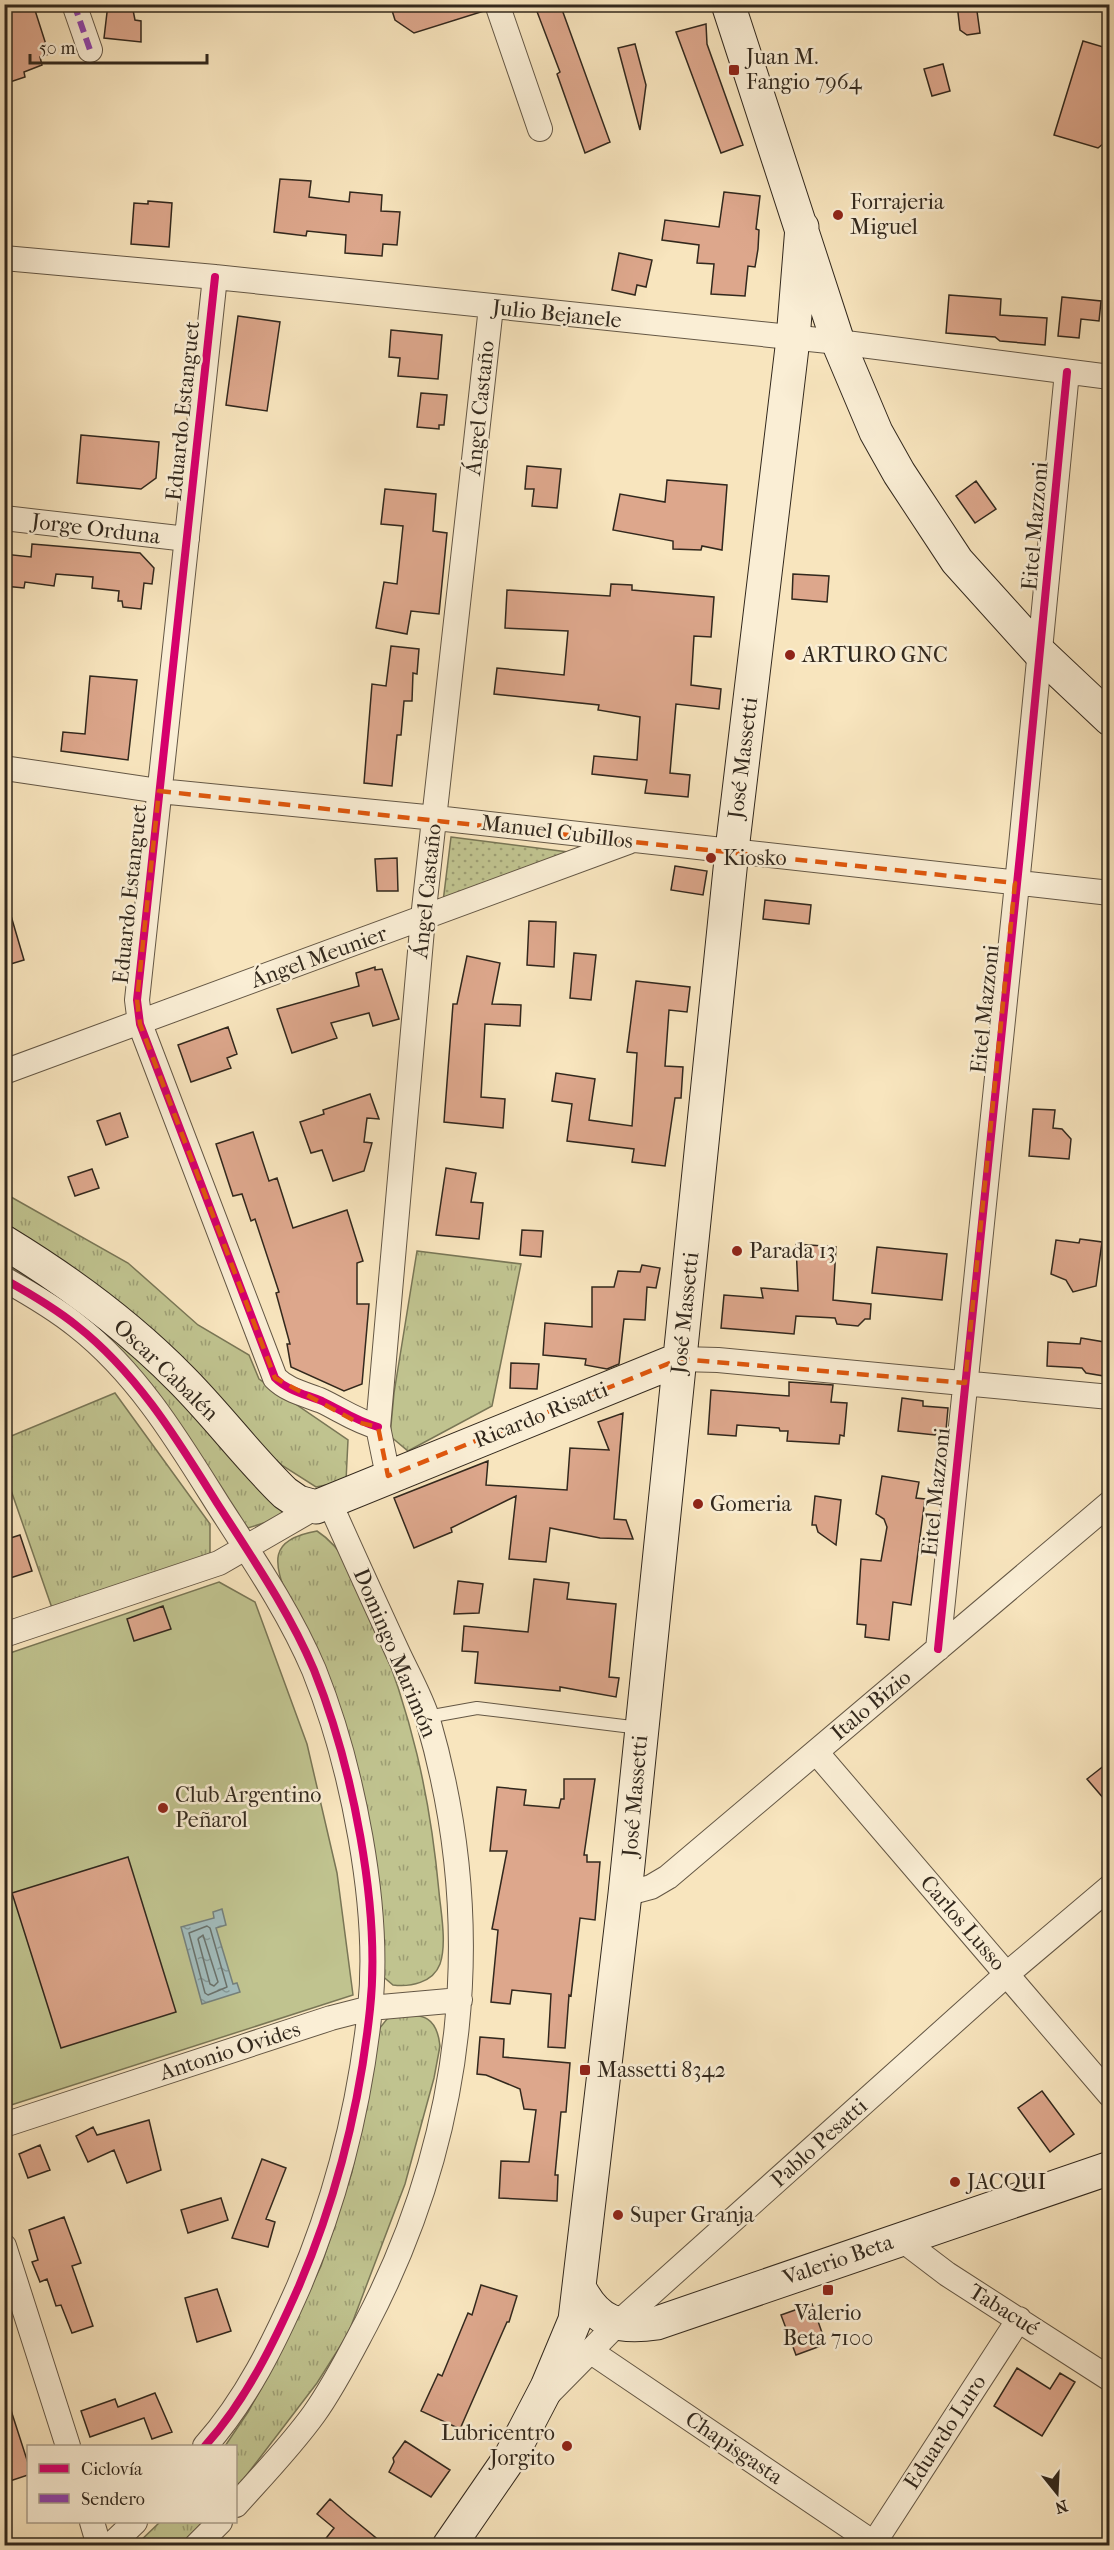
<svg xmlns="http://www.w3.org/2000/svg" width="1114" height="2550" viewBox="0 0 1114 2550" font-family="'IM FELL French Canon',serif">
<defs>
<pattern id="grass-tufts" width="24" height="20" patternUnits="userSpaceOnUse" patternTransform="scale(1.5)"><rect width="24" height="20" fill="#c0c38f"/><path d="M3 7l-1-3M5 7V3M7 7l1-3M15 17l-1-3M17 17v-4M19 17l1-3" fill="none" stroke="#9d9e74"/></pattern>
<pattern id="park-dots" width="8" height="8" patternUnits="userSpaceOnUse" patternTransform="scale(1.5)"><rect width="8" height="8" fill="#c0c38f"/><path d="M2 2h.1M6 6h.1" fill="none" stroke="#9d9e74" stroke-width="1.8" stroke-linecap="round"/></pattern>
<pattern id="water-ripples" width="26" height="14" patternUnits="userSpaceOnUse" patternTransform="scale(1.5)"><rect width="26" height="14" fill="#a2bcbc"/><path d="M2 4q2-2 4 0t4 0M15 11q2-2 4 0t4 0" fill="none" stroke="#859998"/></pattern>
</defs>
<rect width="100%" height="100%" fill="#f8e5be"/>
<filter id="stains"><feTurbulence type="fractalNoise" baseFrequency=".00333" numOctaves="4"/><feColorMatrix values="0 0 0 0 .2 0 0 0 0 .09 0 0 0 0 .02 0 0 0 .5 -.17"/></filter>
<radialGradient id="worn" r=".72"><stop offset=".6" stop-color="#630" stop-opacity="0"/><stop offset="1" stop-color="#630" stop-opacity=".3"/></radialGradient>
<path fill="url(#grass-tufts)" stroke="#797656" stroke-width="1.5" d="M 4,1193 L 128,1263 L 198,1325 L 249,1355 L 259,1379 L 348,1440 L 346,1481 L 316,1487 L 283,1466 L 5,1237 Z
M 417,1251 L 521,1264 L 492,1406 L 408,1451 L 390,1436 L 394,1393 Z
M 5,1264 C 23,1275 42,1285 59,1297 C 146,1353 220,1441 292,1514 L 248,1528 L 108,1348 L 5,1277 Z
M 115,1393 L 210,1524 L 210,1554 L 52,1608 L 5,1473 L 4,1439 Z
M 317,1531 C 348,1551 361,1590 374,1622 C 411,1713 430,1794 439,1892 C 441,1913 447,1944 440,1964 C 433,1983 410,1987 393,1985 L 380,1974 L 375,1907 L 289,1603 C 275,1564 265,1540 317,1531 Z
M 397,2014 C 424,2014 437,2017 440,2046 L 434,2078 L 405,2184 L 348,2334 L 317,2383 L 236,2489 L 236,2446 L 225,2446 L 248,2412 L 270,2372 L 321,2266 L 352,2172 L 379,2029 L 387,2019 Z
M 160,2522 L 206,2522 L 182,2545 L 135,2546 Z"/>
<path fill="url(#park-dots)" stroke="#797656" stroke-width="1.5" d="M 451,837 L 584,854 L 443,902 Z"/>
<path fill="#c0c38f" stroke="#797656" stroke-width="1.5" d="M 219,1582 L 255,1602 L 307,1744 L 337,1873 L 353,1995 L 5,2107 L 4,1655 Z"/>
<path fill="url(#water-ripples)" stroke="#75817c" stroke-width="1.5" d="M 222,1909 L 226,1925 L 216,1928 L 233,1984 L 237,1983 L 240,1992 L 202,2004 L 181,1927 L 214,1918 L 213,1912 Z"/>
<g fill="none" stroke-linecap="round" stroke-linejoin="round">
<path stroke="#6a726c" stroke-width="1.5" d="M 207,1926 L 210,1928 L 227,1987 L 208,1995 L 205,1993 L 189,1933 Z
M 203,1935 L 218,1982 L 214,1986 L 210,1984 L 198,1939 Z"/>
</g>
<path fill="#dda78c" stroke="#32281d" stroke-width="1.5" d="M 4,4 L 33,4 L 49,54 L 40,57 L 42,65 L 24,72 L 25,77 L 4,84 Z
M 108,4 L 128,4 L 128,8 L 133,10 L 135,20 L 141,21 L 141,42 L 104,38 Z
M 390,4 L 483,4 L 484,11 L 414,33 L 395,20 Z
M 547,4 L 560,4 L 610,142 L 585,153 L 557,74 L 560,72 L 536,9 Z
M 957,4 L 976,4 L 980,33 L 967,35 L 960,30 Z
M 706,24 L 707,44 L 743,145 L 721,153 L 676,32 Z
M 1083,41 L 1110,49 L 1110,138 L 1098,148 L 1054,135 Z
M 635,44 L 646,85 L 640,130 L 618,48 Z
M 943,64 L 950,91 L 932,96 L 924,69 Z
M 280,179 L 311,181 L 309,197 L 349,202 L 350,192 L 382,195 L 381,211 L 400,212 L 397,245 L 383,244 L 382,256 L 345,253 L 346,235 L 307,231 L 306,236 L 274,232 Z
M 724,192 L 760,196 L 756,229 L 759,230 L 758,249 L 755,267 L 748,266 L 745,296 L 711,294 L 714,264 L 697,263 L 699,245 L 662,240 L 665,220 L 719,227 Z
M 148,201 L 172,203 L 169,247 L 131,244 L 134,203 L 148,204 Z
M 619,253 L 652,260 L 646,287 L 637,285 L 635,295 L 612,290 Z
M 949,295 L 1001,299 L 1000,315 L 1047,318 L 1045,345 L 1000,341 L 995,337 L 946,333 Z
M 1062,297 L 1101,301 L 1099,321 L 1081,319 L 1079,338 L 1058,336 Z
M 238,316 L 280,322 L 267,411 L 226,405 Z
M 391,330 L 442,335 L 438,379 L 398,376 L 400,358 L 389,357 Z
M 421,393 L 447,395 L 444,425 L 439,425 L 439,429 L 417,427 Z
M 81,435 L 159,442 L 156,478 L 141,489 L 77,483 Z
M 527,466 L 561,469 L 557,508 L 532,506 L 534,489 L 525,489 Z
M 667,480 L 727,485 L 722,550 L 702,546 L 701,550 L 673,549 L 673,541 L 613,530 L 620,494 L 665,502 Z
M 976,481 L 996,509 L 975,523 L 956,496 Z
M 385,489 L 436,494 L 433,531 L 447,533 L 439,614 L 411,611 L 407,634 L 376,628 L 384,582 L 397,584 L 403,526 L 381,524 Z
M 32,544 L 140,553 L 154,568 L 152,584 L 144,583 L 141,609 L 123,607 L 122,601 L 118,601 L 119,591 L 92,588 L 93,577 L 56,574 L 54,586 L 25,582 L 24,588 L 4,586 L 4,554 L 31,557 Z
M 793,574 L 829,576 L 827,602 L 792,599 Z
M 611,584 L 632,585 L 632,590 L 714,597 L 711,637 L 694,636 L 691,685 L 721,689 L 719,709 L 676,704 L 670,773 L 690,775 L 688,797 L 645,793 L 647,780 L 592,774 L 594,756 L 637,760 L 640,717 L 598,710 L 599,705 L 494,694 L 497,668 L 564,675 L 568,631 L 505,628 L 507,590 L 610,596 Z
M 391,646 L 419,649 L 417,674 L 413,673 L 412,701 L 404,701 L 401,735 L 397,735 L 392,786 L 364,783 L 372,684 L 386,686 Z
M 90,676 L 137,680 L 128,760 L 61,751 L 63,732 L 85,734 Z
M 397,858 L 398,891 L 377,891 L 375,859 Z
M 675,866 L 707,871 L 703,895 L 671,890 Z
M 765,900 L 811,905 L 809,924 L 763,919 Z
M 9,909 L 24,960 L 4,966 L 4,910 Z
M 529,921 L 556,922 L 554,967 L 527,965 Z
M 574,953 L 596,955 L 591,1000 L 570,998 Z
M 467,956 L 500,963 L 492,1004 L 521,1005 L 520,1026 L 485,1024 L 481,1097 L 505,1099 L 503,1128 L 444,1122 L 453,1004 L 457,1004 Z
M 375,967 L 375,970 L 382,969 L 399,1019 L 373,1026 L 369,1013 L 331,1023 L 337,1038 L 292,1053 L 277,1009 L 359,986 L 356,973 Z
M 636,981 L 690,987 L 687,1012 L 669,1010 L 665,1066 L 683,1067 L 681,1098 L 675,1098 L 665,1166 L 632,1162 L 634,1149 L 567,1141 L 572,1104 L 552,1101 L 556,1073 L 595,1079 L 589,1120 L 632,1126 L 637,1053 L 627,1052 Z
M 228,1027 L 237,1054 L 227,1058 L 231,1068 L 191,1082 L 178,1045 Z
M 370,1094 L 379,1119 L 367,1118 L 364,1142 L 372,1143 L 364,1171 L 333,1181 L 322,1150 L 311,1153 L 300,1122 L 324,1114 L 323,1110 Z
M 1033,1109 L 1055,1110 L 1053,1128 L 1062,1129 L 1071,1139 L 1069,1159 L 1029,1156 Z
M 120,1113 L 128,1137 L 106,1145 L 97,1121 Z
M 253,1132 L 269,1181 L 277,1178 L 293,1228 L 347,1210 L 363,1261 L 357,1263 L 357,1304 L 369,1304 L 362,1384 L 344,1391 L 291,1367 L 287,1344 L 290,1344 L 276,1293 L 279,1292 L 255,1219 L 251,1221 L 242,1194 L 233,1196 L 216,1144 Z
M 446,1168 L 476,1173 L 471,1202 L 483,1203 L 479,1239 L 436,1235 Z
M 92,1169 L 99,1188 L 75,1196 L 68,1177 Z
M 522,1230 L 543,1231 L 541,1257 L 520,1255 Z
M 1080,1239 L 1102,1242 L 1096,1286 L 1073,1292 L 1066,1280 L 1051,1274 L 1056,1240 L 1079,1243 Z
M 796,1244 L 836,1247 L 833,1300 L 871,1304 L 870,1319 L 865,1319 L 858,1326 L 837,1324 L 835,1318 L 796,1316 L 794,1334 L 721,1328 L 724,1295 L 763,1298 L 761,1288 L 798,1291 Z
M 877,1247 L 947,1254 L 942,1300 L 872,1293 Z
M 642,1265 L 660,1268 L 656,1288 L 647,1287 L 645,1320 L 624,1319 L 619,1364 L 607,1369 L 585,1365 L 586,1359 L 543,1355 L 545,1323 L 592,1327 L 592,1287 L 614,1287 L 618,1271 L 640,1272 Z
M 1081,1338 L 1110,1343 L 1110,1377 L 1086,1373 L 1082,1368 L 1047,1366 L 1048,1342 L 1080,1344 Z
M 511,1363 L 539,1364 L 537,1389 L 510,1388 Z
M 789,1382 L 833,1385 L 831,1402 L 847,1403 L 844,1436 L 840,1435 L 839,1444 L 787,1441 L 788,1431 L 780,1431 L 779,1428 L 737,1425 L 736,1436 L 708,1434 L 711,1390 L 789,1396 Z
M 902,1398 L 923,1401 L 923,1406 L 948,1408 L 946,1430 L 938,1429 L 935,1435 L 898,1431 Z
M 623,1413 L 614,1519 L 626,1520 L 633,1539 L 600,1538 L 550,1528 L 546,1562 L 509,1559 L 516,1496 L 451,1528 L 452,1532 L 414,1548 L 394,1498 L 488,1461 L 486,1485 L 567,1490 L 570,1448 L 609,1450 L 598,1422 Z
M 882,1476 L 919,1482 L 916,1498 L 925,1499 L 911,1605 L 893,1602 L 889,1640 L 865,1637 L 866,1625 L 857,1624 L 861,1559 L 881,1561 L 887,1527 L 884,1519 L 876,1514 Z
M 815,1496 L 841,1500 L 836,1545 L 818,1532 L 816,1525 L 812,1525 Z
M 20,1535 L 32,1571 L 4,1580 L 4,1540 Z
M 534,1579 L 569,1583 L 567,1599 L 616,1604 L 609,1677 L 619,1678 L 616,1697 L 560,1687 L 560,1691 L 475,1683 L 478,1652 L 462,1651 L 464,1626 L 528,1632 Z
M 458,1581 L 483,1584 L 479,1613 L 454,1614 Z
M 163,1606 L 171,1629 L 134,1641 L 127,1619 Z
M 1110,1761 L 1110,1806 L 1087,1779 Z
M 564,1779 L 595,1779 L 584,1855 L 587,1855 L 587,1862 L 600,1862 L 595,1920 L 580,1918 L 571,1996 L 569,1995 L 565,2048 L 548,2047 L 551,1994 L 512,1990 L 510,2004 L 491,2002 L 498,1930 L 492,1929 L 507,1851 L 490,1851 L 497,1787 L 526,1790 L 524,1805 L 559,1808 L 561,1799 L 564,1799 Z
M 128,1857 L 176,2012 L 61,2048 L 12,1893 Z
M 480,2037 L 504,2039 L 503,2057 L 570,2063 L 566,2112 L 561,2112 L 555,2175 L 558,2175 L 557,2201 L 499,2198 L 501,2161 L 529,2162 L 536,2110 L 524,2109 L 520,2089 L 486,2075 L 477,2074 Z
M 1042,2091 L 1074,2134 L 1050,2152 L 1018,2108 Z
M 149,2120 L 161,2170 L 127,2183 L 114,2150 L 88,2162 L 76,2136 L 93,2127 L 97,2135 Z
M 40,2145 L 50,2170 L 28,2178 L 19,2154 Z
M 262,2159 L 286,2168 L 266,2219 L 275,2222 L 268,2247 L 232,2238 Z
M 221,2198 L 228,2220 L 188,2233 L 181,2210 Z
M 64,2217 L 81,2263 L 72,2266 L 93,2326 L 72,2333 L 61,2305 L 56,2306 L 47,2279 L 40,2282 L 32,2262 L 38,2260 L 29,2230 Z
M 481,2285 L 517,2296 L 509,2322 L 507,2322 L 460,2429 L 421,2411 L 438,2374 L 442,2376 L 468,2313 L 472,2315 Z
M 217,2289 L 231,2331 L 197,2342 L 185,2298 Z
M 812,2304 L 826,2344 L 796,2355 L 781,2315 Z
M 1017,2368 L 1050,2389 L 1060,2373 L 1075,2382 L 1042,2436 L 994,2406 Z
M 155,2393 L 172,2432 L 152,2439 L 144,2418 L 90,2437 L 81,2411 L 115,2399 L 118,2407 Z
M 8,2401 L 28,2463 L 28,2475 L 4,2483 L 4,2402 Z
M 405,2441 L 450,2470 L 431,2497 L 389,2472 L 394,2462 L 393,2458 Z
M 330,2499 L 347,2514 L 386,2546 L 320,2546 L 334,2528 L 317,2514 Z"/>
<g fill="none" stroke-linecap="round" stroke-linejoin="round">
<g stroke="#645745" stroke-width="14">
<path id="lane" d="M 427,1717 L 477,1708 L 640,1728"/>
</g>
<g stroke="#645745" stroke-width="26">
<path id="street" d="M 74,4 L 90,50
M 497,4 L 540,129
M 4,258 L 215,277 L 838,342 L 1110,377
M 215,277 L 137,1000 L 140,1024 L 275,1378 C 288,1391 305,1394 322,1401 C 341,1410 356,1421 378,1427
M 4,518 L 187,539
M 4,768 L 159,791 L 436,818 L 1110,893
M 4,1072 L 628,842
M 4,1279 C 29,1293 55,1308 77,1326 C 137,1373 177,1439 217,1503 C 251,1556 289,1611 314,1670 C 352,1765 381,1907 370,2009 C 360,2104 336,2199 299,2286 C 274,2343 246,2400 205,2446
M 680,1359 L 718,1360 L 1110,1397
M 388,1476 L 378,1427 L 423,918 L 491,307
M 4,1635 L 219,1563 L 316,1507
M 938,1649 C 981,1224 1028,798 1067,372
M 816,1752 L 1110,2095
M 625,1894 L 651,1887 L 668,1877 L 1110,1503
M 4,2125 L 331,2018 L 370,2008 L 460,2000
M 901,2239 L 947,2274 L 1110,2379
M 4,2246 L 68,2446
M 590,2351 L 878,2546
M 550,2392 L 618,2323 L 1007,1974 L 1110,1887
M 236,2505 C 262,2476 291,2446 314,2414 C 334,2386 350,2354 366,2324 C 465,2135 488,1926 428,1720 C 421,1697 407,1673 397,1651 C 374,1601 351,1551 329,1501
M 92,2522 L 99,2546
M 110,2546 L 135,2522
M 196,2546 L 220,2522
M 872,2546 L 1019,2319"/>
</g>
<g stroke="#32281d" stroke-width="35">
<path id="secondary" d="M 728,4 L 838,342 L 876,432 L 899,473 L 957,561 L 1041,654 L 1110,719
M 4,1242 C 68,1281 128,1325 181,1379 C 217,1415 248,1457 285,1493 L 298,1502 L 316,1507 L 680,1359
M 579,2287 C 597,2323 618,2329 657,2323 L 1110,2168
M 449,2546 L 511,2456 L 547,2387 L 575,2320 L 625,1894 L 732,850 L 793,339 L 802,227"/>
</g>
<use href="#lane" stroke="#faeed5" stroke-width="12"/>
<use href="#street" stroke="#faeed5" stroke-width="24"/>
<use href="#secondary" stroke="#faeed5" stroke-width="33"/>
<path stroke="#8e44ad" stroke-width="6" stroke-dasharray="12 6" stroke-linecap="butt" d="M 74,4 L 90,50"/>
<g stroke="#faeed5" stroke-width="11">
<path id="cycleway" d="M 215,277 L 137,1000 L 140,1024 L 275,1378 C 288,1391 305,1394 322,1401 C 341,1410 356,1421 378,1427
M 4,1279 C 29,1293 55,1308 77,1326 C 137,1373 177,1439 217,1503 C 251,1556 289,1611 314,1670 C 352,1765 381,1907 370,2009 C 360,2104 336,2199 299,2286 C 274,2343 246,2400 205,2446
M 938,1649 C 981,1224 1028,798 1067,372"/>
</g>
<use href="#cycleway" stroke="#d6006c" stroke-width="8"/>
</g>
<path fill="none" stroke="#df570d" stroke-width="4.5" stroke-dasharray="12 8" stroke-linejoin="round" d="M 159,791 L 1015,883 L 965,1383 L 680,1359 L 388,1476 L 378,1427 L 357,1422 L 275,1378 L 140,1024 L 137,1000 Z"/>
<g fill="#8f2418" stroke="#faeed5" stroke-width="2">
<rect x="728" y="64" width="12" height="12" rx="3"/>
<circle cx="838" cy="215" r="6"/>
<circle cx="790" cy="655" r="6"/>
<circle cx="711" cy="858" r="6"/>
<circle cx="737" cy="1251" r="6"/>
<circle cx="698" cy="1504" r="6"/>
<circle cx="163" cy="1808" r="6"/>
<rect x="579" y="2064" width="12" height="12" rx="3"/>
<circle cx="955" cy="2182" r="6"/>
<circle cx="618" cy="2215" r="6"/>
<rect x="822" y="2284" width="12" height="12" rx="3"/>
<circle cx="567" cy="2446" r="6"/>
</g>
<g text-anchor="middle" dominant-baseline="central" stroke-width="5" stroke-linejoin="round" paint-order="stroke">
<g font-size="22" fill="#32281d" stroke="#faeed5" text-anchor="start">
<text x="746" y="57">Juan M.<tspan x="746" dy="25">Fangio 7964</tspan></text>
<text x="850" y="202">Forrajeria<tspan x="850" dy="25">Miguel</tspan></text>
<text x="802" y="655">ARTURO GNC</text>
<text x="723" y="858">Kiosko</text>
<text x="749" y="1251">Parada 13</text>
<text x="710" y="1504">Gomeria</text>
<text x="175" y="1795">Club Argentino<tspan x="175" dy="25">Peñarol</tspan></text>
<text x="597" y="2070">Massetti 8342</text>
<text x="967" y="2182">JACQUI</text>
<text x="630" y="2215">Super Granja</text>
<text x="828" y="2313" text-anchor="middle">Valerio<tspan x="828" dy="25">Beta 7100</tspan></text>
<text x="555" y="2433" text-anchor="end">Lubricentro<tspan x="555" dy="25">Jorgito</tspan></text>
</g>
<g font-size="22" fill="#32281d" stroke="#faeed5">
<text transform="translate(557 314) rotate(6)">Julio Bejanele</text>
<text transform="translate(480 408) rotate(-84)">Ángel Castaño</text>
<text transform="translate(183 411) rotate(-84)">Eduardo Estanguet</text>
<text transform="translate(1035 526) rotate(-85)">Eitel Mazzoni</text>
<text transform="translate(96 529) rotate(7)">Jorge Orduna</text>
<text transform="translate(743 758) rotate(-83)">José Massetti</text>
<text transform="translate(557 832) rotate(7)">Manuel Cubillos</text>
<text transform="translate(427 891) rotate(-84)">Ángel Castaño</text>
<text transform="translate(130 894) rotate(-84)">Eduardo Estanguet</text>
<text transform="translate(319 957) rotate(-20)">Ángel Meunier</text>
<text transform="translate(985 1009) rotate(-84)">Eitel Mazzoni</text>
<text transform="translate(685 1313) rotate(-84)">José Massetti</text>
<text transform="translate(166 1370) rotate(44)">Oscar Cabalén</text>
<text transform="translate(541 1415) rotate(-22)">Ricardo Risatti</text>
<text transform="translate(936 1492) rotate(-84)">Eitel Mazzoni</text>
<text transform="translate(395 1653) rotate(67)">Domingo Marimón</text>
<text transform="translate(871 1705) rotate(-40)">Italo Bizio</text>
<text transform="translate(635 1796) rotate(-85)">José Massetti</text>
<text transform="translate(963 1923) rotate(49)">Carlos Lusso</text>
<text transform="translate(230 2051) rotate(-18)">Antonio Ovides</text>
<text transform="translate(819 2143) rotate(-42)">Pablo Pesatti</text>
<text transform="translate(838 2260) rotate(-19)">Valerio Beta</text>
<text transform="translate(1004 2310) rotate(32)">Tabacué</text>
<text transform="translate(945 2432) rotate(-57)">Eduardo Luro</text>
<text transform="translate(734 2448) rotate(34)">Chapisgasta</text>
</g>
</g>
<rect width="1114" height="2550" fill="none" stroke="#f8e5be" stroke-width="24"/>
<rect x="6" y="6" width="1102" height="2538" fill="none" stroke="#32281d" stroke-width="3"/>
<rect x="12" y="12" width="1090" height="2526" fill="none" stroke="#32281d" stroke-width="1.5"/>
<rect x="27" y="2445" width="210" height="78" fill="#faeed5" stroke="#aa9f8b" stroke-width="1.5"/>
<rect x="39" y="2464" width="30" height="9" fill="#d6006c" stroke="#aa9f8b" stroke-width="1.5"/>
<text x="81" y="2475" font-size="18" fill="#32281d">Ciclovía</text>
<rect x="39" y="2494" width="30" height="9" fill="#8e44ad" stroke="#aa9f8b" stroke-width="1.5"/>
<text x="81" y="2505" font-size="18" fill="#32281d">Sendero</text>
<g transform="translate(1057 2493) rotate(162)" stroke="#faeed5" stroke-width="4.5" paint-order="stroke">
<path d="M0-4.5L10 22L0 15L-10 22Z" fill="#32281d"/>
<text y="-9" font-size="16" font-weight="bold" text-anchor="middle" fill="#32281d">N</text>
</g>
<path d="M30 54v9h177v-9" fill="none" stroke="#32281d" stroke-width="3"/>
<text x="39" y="54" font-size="18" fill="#32281d" stroke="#faeed5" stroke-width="4.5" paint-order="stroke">50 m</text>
<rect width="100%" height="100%" filter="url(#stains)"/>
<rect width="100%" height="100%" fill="url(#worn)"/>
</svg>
